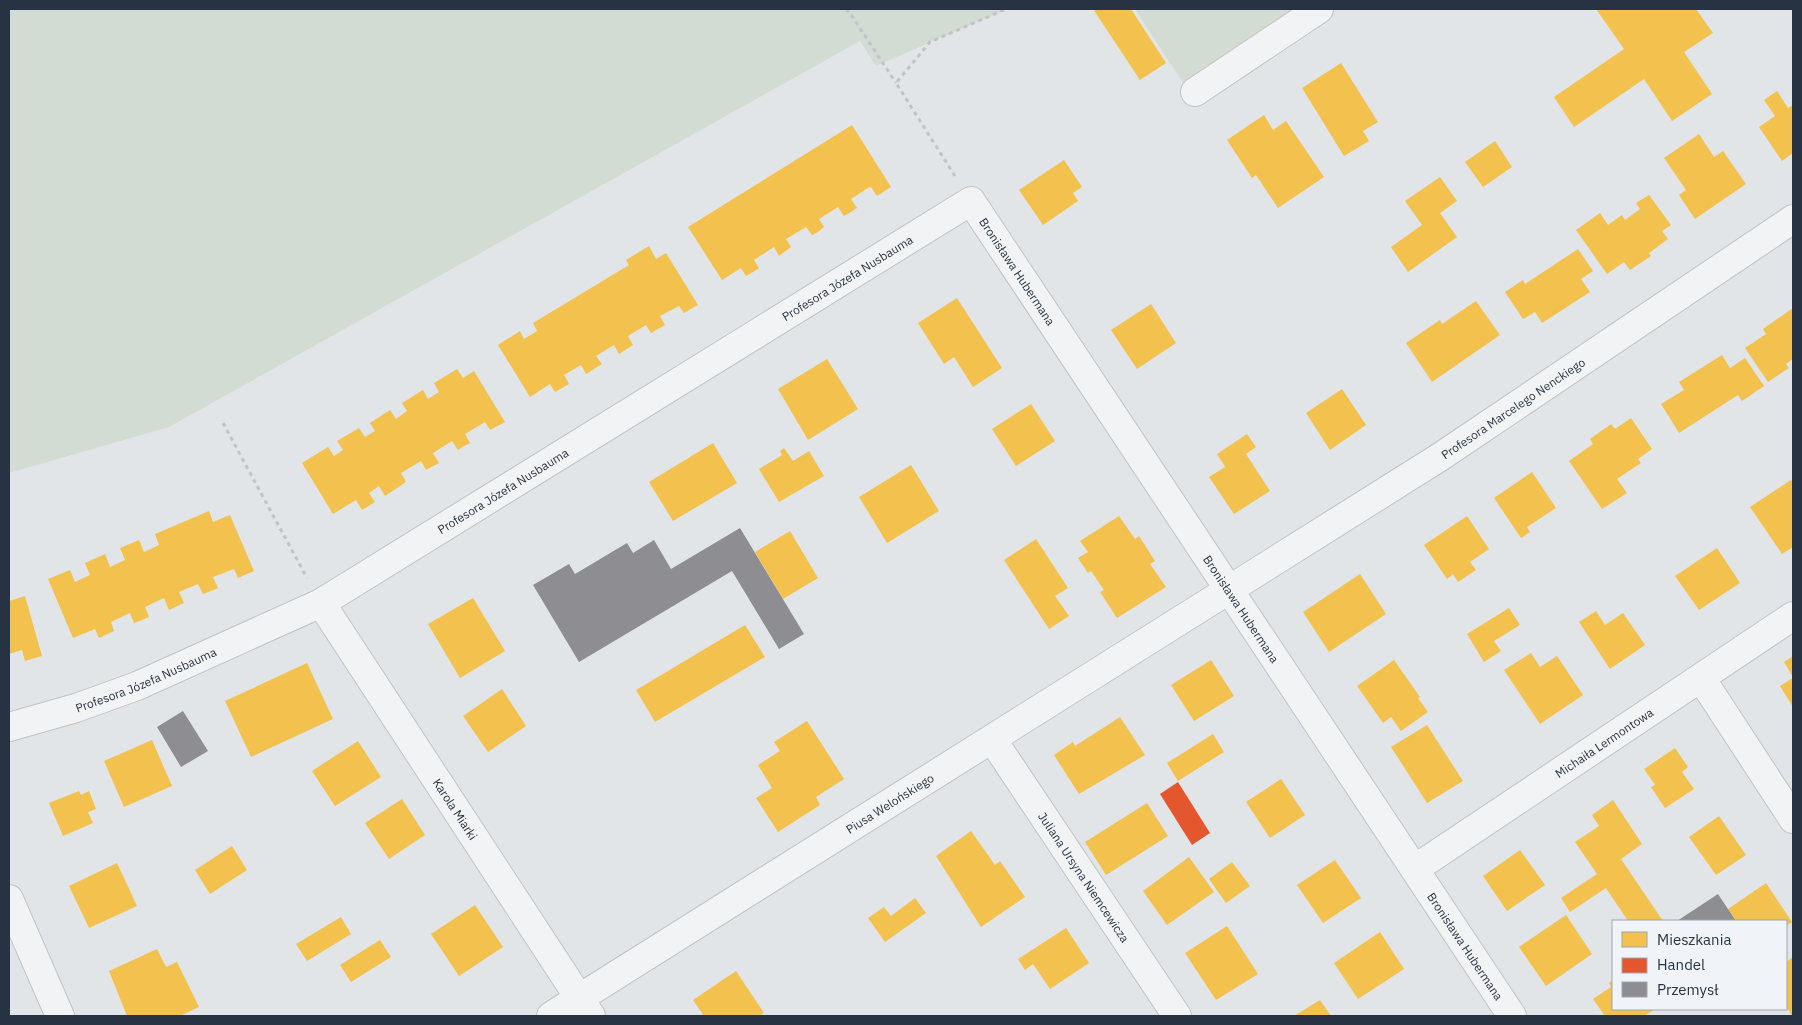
<svg xmlns="http://www.w3.org/2000/svg" width="1802" height="1025" viewBox="0 0 1802 1025" font-family="'IBM Plex Sans',sans-serif">
<rect width="100%" height="100%" fill="#e2e5e8"/>
<path fill="#d3dcd2" d="M 9,9 L 1007,9 L 876,66 L 860,41 L 169,427 L 9,473 Z
M 1135,9 L 1296,9 L 1183,83 Z"/>
<path fill="#f2c14e" d="M 1093,9 L 1131,9 L 1166,63 L 1140,80 Z
M 1596,9 L 1696,9 L 1713,33 L 1684,52 L 1712,94 L 1672,121 L 1644,79 L 1574,127 L 1554,97 L 1624,49 Z
M 1341,63 L 1378,122 L 1363,131 L 1369,141 L 1344,156 L 1302,88 Z
M 1777,91 L 1788,108 L 1793,105 L 1793,153 L 1782,161 L 1759,127 L 1775,116 L 1764,100 Z
M 1264,115 L 1273,130 L 1286,121 L 1324,177 L 1278,208 L 1256,175 L 1252,178 L 1227,140 Z
M 852,125 L 891,187 L 877,196 L 871,187 L 868,188 L 851,199 L 857,208 L 851,212 L 844,216 L 838,207 L 819,219 L 824,227 L 818,232 L 812,235 L 806,227 L 786,239 L 791,247 L 779,256 L 774,247 L 754,260 L 759,268 L 753,272 L 746,276 L 741,268 L 722,280 L 688,227 Z
M 1699,134 L 1714,157 L 1723,151 L 1746,184 L 1695,219 L 1679,195 L 1686,190 L 1664,158 Z
M 1495,141 L 1512,167 L 1483,187 L 1465,162 Z
M 1064,160 L 1082,187 L 1073,193 L 1078,201 L 1043,225 L 1019,190 Z
M 1440,177 L 1457,201 L 1440,213 L 1457,237 L 1408,272 L 1391,247 L 1422,225 L 1405,201 Z
M 1649,195 L 1671,225 L 1662,231 L 1668,239 L 1649,253 L 1651,256 L 1630,270 L 1624,262 L 1607,274 L 1576,230 L 1600,213 L 1608,225 L 1622,215 L 1625,220 L 1640,209 L 1636,203 Z
M 649,246 L 656,259 L 666,253 L 698,305 L 684,313 L 679,306 L 660,316 L 665,325 L 651,333 L 646,325 L 628,336 L 633,345 L 619,354 L 614,345 L 596,356 L 602,364 L 586,374 L 581,365 L 564,375 L 569,384 L 555,392 L 550,384 L 530,397 L 498,345 L 520,331 L 524,339 L 537,331 L 533,323 L 629,265 L 626,260 Z
M 1578,249 L 1593,271 L 1581,279 L 1590,292 L 1542,323 L 1535,312 L 1523,319 L 1505,292 L 1523,280 L 1525,284 Z
M 957,298 L 1002,368 L 973,387 L 954,357 L 944,364 L 918,323 Z
M 1476,301 L 1500,335 L 1432,382 L 1406,343 L 1440,320 L 1442,324 Z
M 1151,304 L 1176,343 L 1137,369 L 1111,330 Z
M 1793,308 L 1793,359 L 1786,364 L 1789,368 L 1768,382 L 1745,348 L 1766,334 L 1763,329 Z
M 1722,355 L 1730,368 L 1745,358 L 1764,386 L 1742,401 L 1738,395 L 1679,433 L 1661,404 L 1684,390 L 1679,382 Z
M 827,359 L 858,409 L 808,440 L 778,389 Z
M 457,369 L 463,378 L 474,371 L 505,422 L 490,430 L 485,422 L 465,434 L 470,443 L 464,446 L 458,450 L 452,441 L 433,453 L 439,463 L 426,470 L 421,461 L 401,473 L 406,482 L 385,496 L 379,486 L 369,493 L 375,502 L 362,510 L 356,500 L 333,514 L 302,463 L 328,447 L 334,456 L 343,450 L 337,441 L 359,428 L 365,437 L 375,431 L 370,423 L 390,410 L 396,419 L 407,411 L 402,403 L 423,390 L 428,399 L 439,392 L 434,383 Z
M 1342,389 L 1366,425 L 1330,450 L 1306,413 Z
M 1031,404 L 1055,441 L 1016,466 L 992,429 Z
M 1631,418 L 1652,449 L 1638,459 L 1641,463 L 1617,479 L 1627,493 L 1602,509 L 1569,461 L 1593,444 L 1590,439 L 1611,424 L 1615,429 Z
M 1247,434 L 1256,447 L 1246,454 L 1270,491 L 1234,514 L 1209,477 L 1225,467 L 1217,454 Z
M 713,443 L 737,483 L 673,521 L 649,482 Z
M 784,448 L 793,461 L 809,451 L 824,476 L 779,502 L 759,469 L 782,455 L 780,451 Z
M 911,465 L 939,511 L 887,543 L 859,497 Z
M 1532,472 L 1556,508 L 1527,527 L 1530,532 L 1521,538 L 1494,498 Z
M 1791,480 L 1793,483 L 1793,547 L 1782,554 L 1750,507 Z
M 209,511 L 213,522 L 230,515 L 254,571 L 238,578 L 234,569 L 213,577 L 218,588 L 211,591 L 203,594 L 198,584 L 179,592 L 184,603 L 169,610 L 164,598 L 145,607 L 149,617 L 142,620 L 134,623 L 130,613 L 111,622 L 114,631 L 99,638 L 95,629 L 73,638 L 48,579 L 70,570 L 75,582 L 90,575 L 85,563 L 105,554 L 110,567 L 125,560 L 120,548 L 139,540 L 144,552 L 159,545 L 155,534 Z
M 1119,516 L 1135,539 L 1139,536 L 1155,561 L 1150,564 L 1166,587 L 1117,618 L 1100,592 L 1104,590 L 1091,571 L 1088,573 L 1078,558 L 1088,552 L 1080,541 Z
M 1467,516 L 1489,549 L 1470,562 L 1476,570 L 1458,582 L 1453,574 L 1447,579 L 1424,545 Z
M 790,531 L 818,578 L 783,599 L 755,552 Z
M 1036,539 L 1068,588 L 1055,596 L 1069,616 L 1049,629 L 1004,560 Z
M 1717,548 L 1740,583 L 1699,610 L 1675,576 Z
M 1360,574 L 1386,614 L 1329,652 L 1303,612 Z
M 25,596 L 42,656 L 25,661 L 22,650 L 9,654 L 9,601 Z
M 473,598 L 505,651 L 460,678 L 428,624 Z
M 1509,608 L 1520,625 L 1494,641 L 1501,651 L 1484,662 L 1467,634 Z
M 1596,611 L 1605,625 L 1623,613 L 1645,645 L 1610,669 L 1579,622 Z
M 745,625 L 765,657 L 655,722 L 636,690 Z
M 1531,653 L 1540,667 L 1557,656 L 1583,695 L 1540,724 L 1504,670 Z
M 1793,656 L 1793,677 L 1784,662 Z
M 1211,660 L 1234,696 L 1194,721 L 1171,685 Z
M 1394,660 L 1420,697 L 1418,698 L 1428,712 L 1401,731 L 1391,717 L 1383,723 L 1357,686 Z
M 307,663 L 333,719 L 251,757 L 225,701 Z
M 1793,678 L 1793,707 L 1780,686 Z
M 502,689 L 526,726 L 488,752 L 463,716 Z
M 1120,717 L 1145,755 L 1079,794 L 1054,755 L 1073,742 L 1075,746 Z
M 807,721 L 844,779 L 816,797 L 820,805 L 778,832 L 756,798 L 772,788 L 758,765 L 780,751 L 774,742 Z
M 1427,725 L 1463,781 L 1427,803 L 1391,747 Z
M 1213,734 L 1224,752 L 1178,781 L 1167,763 Z
M 152,740 L 172,786 L 124,807 L 104,761 Z
M 358,741 L 381,777 L 335,806 L 312,771 Z
M 1675,748 L 1688,767 L 1682,772 L 1694,789 L 1665,808 L 1651,787 L 1655,785 L 1644,769 Z
M 1281,779 L 1305,815 L 1270,838 L 1246,802 Z
M 79,791 L 81,795 L 89,791 L 96,809 L 88,812 L 93,823 L 63,836 L 49,803 Z
M 402,799 L 425,835 L 389,859 L 365,823 Z
M 1613,800 L 1642,844 L 1621,859 L 1663,921 L 1628,921 L 1606,888 L 1570,912 L 1561,898 L 1597,874 L 1575,842 L 1599,826 L 1592,815 Z
M 1147,803 L 1168,836 L 1106,875 L 1085,842 Z
M 1719,816 L 1746,855 L 1716,875 L 1689,837 Z
M 971,831 L 995,865 L 1000,861 L 1025,897 L 981,927 L 936,856 Z
M 232,846 L 247,870 L 210,894 L 195,870 Z
M 1520,850 L 1545,885 L 1507,911 L 1483,876 Z
M 1189,857 L 1214,892 L 1167,925 L 1143,891 Z
M 1335,860 L 1361,898 L 1323,923 L 1297,885 Z
M 1232,862 L 1250,886 L 1226,903 L 1209,879 Z
M 117,863 L 137,906 L 89,928 L 69,886 Z
M 1766,883 L 1792,922 L 1786,926 L 1786,921 L 1736,921 L 1728,909 Z
M 915,898 L 926,913 L 885,942 L 868,918 L 884,907 L 891,916 Z
M 475,905 L 503,947 L 459,976 L 431,934 Z
M 1566,915 L 1592,954 L 1546,986 L 1519,947 Z
M 341,917 L 351,934 L 307,961 L 296,944 Z
M 1227,926 L 1258,974 L 1216,1000 L 1185,953 Z
M 1066,928 L 1089,963 L 1050,989 L 1033,964 L 1025,970 L 1018,959 Z
M 1380,932 L 1404,969 L 1358,999 L 1334,963 Z
M 380,940 L 391,957 L 351,982 L 340,965 Z
M 157,949 L 166,967 L 177,962 L 199,1007 L 180,1016 L 127,1016 L 109,971 Z
M 1793,957 L 1793,1016 L 1792,1016 L 1786,1006 L 1786,962 Z
M 736,971 L 764,1013 L 759,1016 L 704,1016 L 693,1000 Z
M 1613,980 L 1613,1009 L 1654,1010 L 1644,1016 L 1605,1016 L 1593,999 L 1611,987 L 1609,983 Z
M 1320,1000 L 1331,1016 L 1294,1016 Z"/>
<path fill="#e4572e" d="M 1178,782 L 1210,833 L 1192,845 L 1160,794 Z"/>
<path fill="#8d8d92" d="M 740,528 L 804,634 L 779,649 L 732,571 L 579,662 L 533,585 L 569,564 L 575,574 L 627,543 L 633,553 L 654,540 L 671,569 Z
M 183,711 L 208,751 L 181,767 L 157,727 Z
M 1718,894 L 1736,921 L 1677,921 Z"/>
<g fill="none" stroke-linecap="round" stroke-linejoin="round">
<g stroke="#c0c3c6" stroke-width="30">
<g id="street">
<path d="M 1195,92 L 1319,9"/>
<path id="s1" d="M 321,603 L 591,1016"/>
<path d="M 1701,678 L 1793,819"/>
<path id="s2" d="M 9,727 L 76,708 L 137,686 L 321,603 L 971,201 L 1512,1016"/>
<path id="s3" d="M 992,739 L 1177,1016"/>
<path id="s4" d="M 1416,868 L 1793,616"/>
<path d="M 9,899 L 60,1016"/>
<path id="s5" d="M 551,1016 L 1440,457 L 1793,219"/>
</g>
</g>
<path stroke="#c1c3c8" stroke-width="3" stroke-dasharray="4 4" stroke-linecap="butt" d="M 846,9 L 850,13 L 896,83
M 955,176 L 896,83 L 930,42 L 1006,9
M 223,423 L 307,578"/>
<use href="#street" stroke="#f2f3f4" stroke-width="28"/>
</g>
<g text-anchor="middle" dominant-baseline="central" stroke-width="5" stroke-linejoin="round" paint-order="stroke">
<g font-size="12" fill="#273343" stroke="#f0f3f7">
<text stroke="none"><textPath href="#s2" startOffset="1185">Bronisława Hubermana</textPath></text>
<text stroke="none"><textPath href="#s2" startOffset="955">Profesora Józefa Nusbauma</textPath></text>
<text stroke="none"><textPath href="#s5" startOffset="1138">Profesora Marcelego Nenckiego</textPath></text>
<text stroke="none"><textPath href="#s2" startOffset="550">Profesora Józefa Nusbauma</textPath></text>
<text stroke="none"><textPath href="#s2" startOffset="1590">Bronisława Hubermana</textPath></text>
<text stroke="none"><textPath href="#s2" startOffset="145">Profesora Józefa Nusbauma</textPath></text>
<text stroke="none"><textPath href="#s4" startOffset="226">Michaiła Lermontowa</textPath></text>
<text stroke="none"><textPath href="#s5" startOffset="400">Piusa Welońskiego</textPath></text>
<text stroke="none"><textPath href="#s1" startOffset="246">Karola Miarki</textPath></text>
<text stroke="none"><textPath href="#s3" startOffset="166">Juliana Ursyna Niemcewicza</textPath></text>
<text stroke="none"><textPath href="#s2" startOffset="1995">Bronisława Hubermana</textPath></text>
</g>
</g>
<rect width="1802" height="1025" fill="none" stroke="#273343" stroke-width="20"/>
<rect x="1612" y="920" width="175" height="90" fill="#f0f3f7" stroke="#a0a6af"/>
<rect x="1622" y="932" width="25" height="15" fill="#f2c14e" stroke="#a0a6af"/>
<text x="1657" y="945" font-size="15" fill="#273343">Mieszkania</text>
<rect x="1622" y="958" width="25" height="15" fill="#e4572e" stroke="#a0a6af"/>
<text x="1657" y="970" font-size="15" fill="#273343">Handel</text>
<rect x="1622" y="982" width="25" height="15" fill="#8d8d92" stroke="#a0a6af"/>
<text x="1657" y="995" font-size="15" fill="#273343">Przemysł</text>
</svg>
